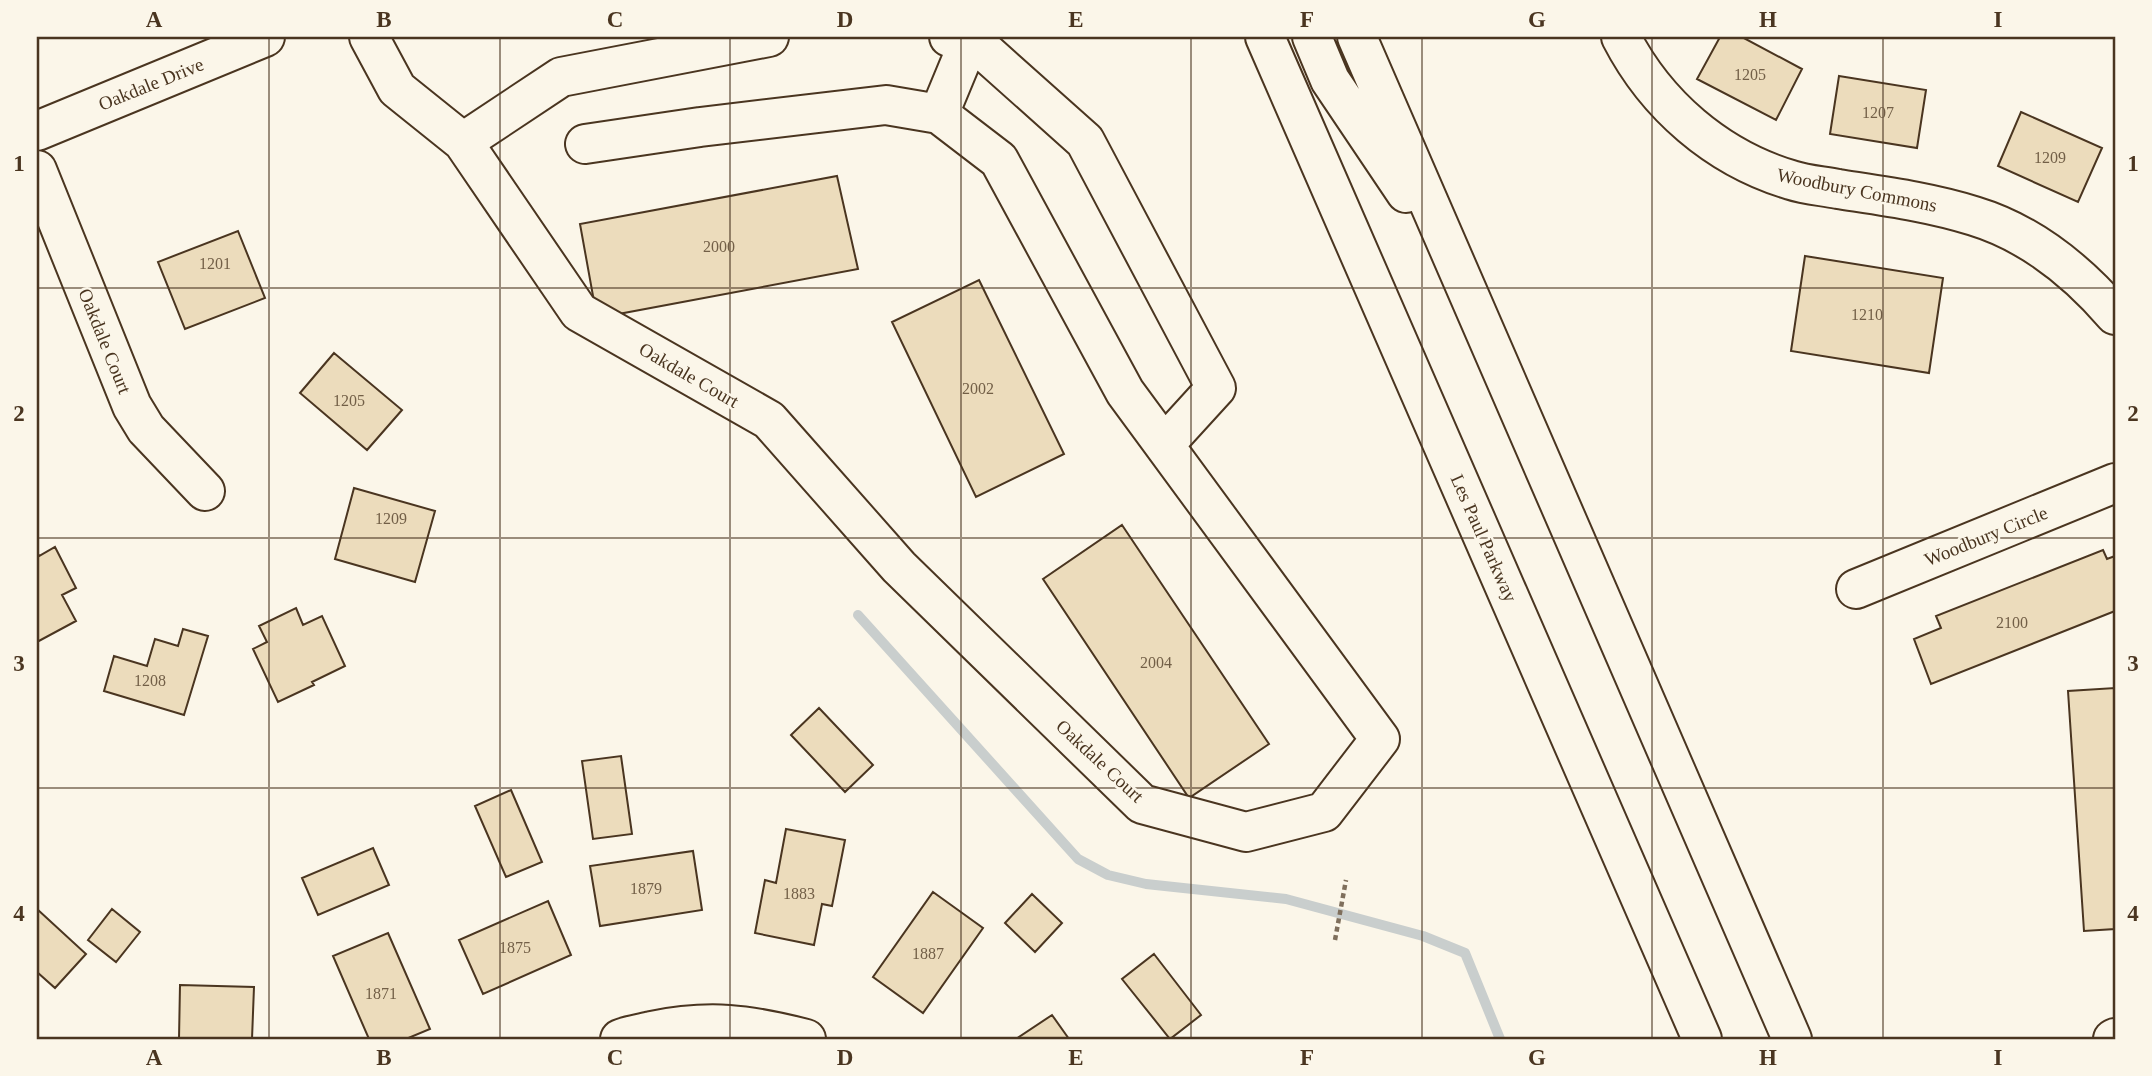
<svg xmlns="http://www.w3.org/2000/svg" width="2152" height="1076" viewBox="0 0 2152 1076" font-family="'Times New Roman',serif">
<rect width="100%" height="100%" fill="#fbf6e9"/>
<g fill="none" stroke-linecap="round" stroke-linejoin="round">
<path stroke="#c9cecd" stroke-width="10" d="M 858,615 L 1078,859 L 1108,875 L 1146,884 L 1286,899 L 1423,936 L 1465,953 L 1500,1039"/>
</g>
<path fill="#ecdcbc" stroke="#4a3520" stroke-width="2" d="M 1720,37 L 1742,37 L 1802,69 L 1776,120 L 1697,79 Z
M 1839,76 L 1926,90 L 1917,148 L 1830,134 Z
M 2021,112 L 2102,148 L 2078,202 L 1998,166 Z
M 837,176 L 858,269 L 597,318 L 580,224 Z
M 238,231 L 265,298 L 185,329 L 158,262 Z
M 1805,256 L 1943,278 L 1929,373 L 1791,351 Z
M 979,280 L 1064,454 L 976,497 L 892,322 Z
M 334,353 L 402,410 L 367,450 L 300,393 Z
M 354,488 L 435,511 L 415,582 L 335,559 Z
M 1122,525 L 1269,744 L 1189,798 L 1043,579 Z
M 55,547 L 76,588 L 62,595 L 76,621 L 37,642 L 37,552 L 39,556 Z
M 2103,550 L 2107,559 L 2115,556 L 2115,611 L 1931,684 L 1914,639 L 1941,628 L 1936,616 Z
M 296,608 L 303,625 L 322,616 L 345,666 L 312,682 L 314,685 L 278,702 L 253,649 L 267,642 L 259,626 Z
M 183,629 L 208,636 L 184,715 L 104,691 L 114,656 L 147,666 L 155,639 L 178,646 Z
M 2115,688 L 2115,929 L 2084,931 L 2068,691 Z
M 819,708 L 873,765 L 845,792 L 791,735 Z
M 621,756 L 632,834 L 593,839 L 582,761 Z
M 511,790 L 542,862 L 506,877 L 475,806 Z
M 786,829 L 845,840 L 832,906 L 822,904 L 814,945 L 755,933 L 765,880 L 776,883 Z
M 373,848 L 389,885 L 318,915 L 302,878 Z
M 693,851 L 702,910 L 600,926 L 590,866 Z
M 933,892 L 983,928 L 923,1013 L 873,977 Z
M 1032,894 L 1062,923 L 1035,952 L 1005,923 Z
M 548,901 L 571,955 L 483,994 L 459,940 Z
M 37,909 L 86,954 L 55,988 L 37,972 Z
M 112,909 L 140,932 L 116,962 L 88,940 Z
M 388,933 L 430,1029 L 406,1039 L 369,1039 L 333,956 Z
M 1154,954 L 1201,1015 L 1170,1039 L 1122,979 Z
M 180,985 L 254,987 L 252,1039 L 179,1039 Z
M 1052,1015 L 1069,1039 L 1016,1039 Z"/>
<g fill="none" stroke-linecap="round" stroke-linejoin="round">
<g stroke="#4a3520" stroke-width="42">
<path id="minor" d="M 369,37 L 397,89 L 463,142
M 769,37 L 561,77 L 463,142 L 579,312 L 769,420 L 899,567 L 1142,804 L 1246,832 L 1324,812 L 1380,739 L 1164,445 L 1216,388 L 1085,141 L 982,49 L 949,37
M 1621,37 C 1656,105 1717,158 1791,180 C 1806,185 1823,186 1838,189 C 1883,196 1930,202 1974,216 C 2030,233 2077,271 2115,315
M 939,114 L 968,44
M 37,131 L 265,37
M 585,144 L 700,127 L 886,105 L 939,114 L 999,160 L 1125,392 L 1164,445
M 37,170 L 132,406 L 146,429 L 205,491
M 1856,589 L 2115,483
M 620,1039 C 629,1035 640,1034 651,1031 C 710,1019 748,1024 806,1039
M 2113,1039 L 2115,1038"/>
</g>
<g stroke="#4a3520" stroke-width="42">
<path id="major" d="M 1265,37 L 1702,1039
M 1312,37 L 1330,80 L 1406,193
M 1357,37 L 1792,1039"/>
</g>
<path stroke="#7f6f5c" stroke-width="4.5" stroke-dasharray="5 3.5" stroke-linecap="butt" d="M 1335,940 L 1346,880"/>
<use href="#minor" stroke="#fbf6e9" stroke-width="38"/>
<use href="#major" stroke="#fbf6e9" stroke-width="38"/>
</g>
<path fill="none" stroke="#4a3520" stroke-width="2" stroke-opacity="0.55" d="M 269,37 L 269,1039M 500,37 L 500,1039M 730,37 L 730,1039M 961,37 L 961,1039M 1191,37 L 1191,1039M 1422,37 L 1422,1039M 1652,37 L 1652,1039M 1883,37 L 1883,1039M 37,288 L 2115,288M 37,538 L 2115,538M 37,788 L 2115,788"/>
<g text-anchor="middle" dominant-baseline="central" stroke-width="5" stroke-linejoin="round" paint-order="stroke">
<g font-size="16" fill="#725f47">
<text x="1750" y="74">1205</text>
<text x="1878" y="112">1207</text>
<text x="2050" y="157">1209</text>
<text x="719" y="246">2000</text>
<text x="215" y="263">1201</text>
<text x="1867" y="314">1210</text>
<text x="978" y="388">2002</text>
<text x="349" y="400">1205</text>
<text x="391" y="518">1209</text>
<text x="2012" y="622">2100</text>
<text x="1156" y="662">2004</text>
<text x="150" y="680">1208</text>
<text x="646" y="888">1879</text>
<text x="799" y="893">1883</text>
<text x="515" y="947">1875</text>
<text x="928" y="953">1887</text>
<text x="381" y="993">1871</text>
</g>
<g font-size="19" fill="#4a3520" stroke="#fbf6e9">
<text transform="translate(151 84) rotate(-22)">Oakdale Drive</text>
<text transform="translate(1857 190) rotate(11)">Woodbury Commons</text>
<text transform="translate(105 341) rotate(68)">Oakdale Court</text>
<text transform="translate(689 375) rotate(30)">Oakdale Court</text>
<text transform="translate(1986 536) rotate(-22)">Woodbury Circle</text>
<text transform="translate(1484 538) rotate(66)">Les Paul Parkway</text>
<text transform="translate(1100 761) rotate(43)">Oakdale Court</text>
</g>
</g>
<rect width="2152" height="1076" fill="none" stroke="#fbf6e9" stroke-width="77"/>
<rect x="38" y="38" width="2076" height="1000" fill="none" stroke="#4a3520" stroke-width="2.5"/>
<g font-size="23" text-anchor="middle" font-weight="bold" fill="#4a3520">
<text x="154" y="27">A</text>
<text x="384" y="27">B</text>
<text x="615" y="27">C</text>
<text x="845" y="27">D</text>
<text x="1076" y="27">E</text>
<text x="1307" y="27">F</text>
<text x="1537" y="27">G</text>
<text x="1768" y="27">H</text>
<text x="1998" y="27">I</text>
<text x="19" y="171">1</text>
<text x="2133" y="171">1</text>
<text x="19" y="421">2</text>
<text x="2133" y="421">2</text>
<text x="19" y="671">3</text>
<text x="2133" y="671">3</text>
<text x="19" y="921">4</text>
<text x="2133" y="921">4</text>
<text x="154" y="1065">A</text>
<text x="384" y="1065">B</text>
<text x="615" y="1065">C</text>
<text x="845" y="1065">D</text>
<text x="1076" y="1065">E</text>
<text x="1307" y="1065">F</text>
<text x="1537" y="1065">G</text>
<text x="1768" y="1065">H</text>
<text x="1998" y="1065">I</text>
</g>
</svg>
